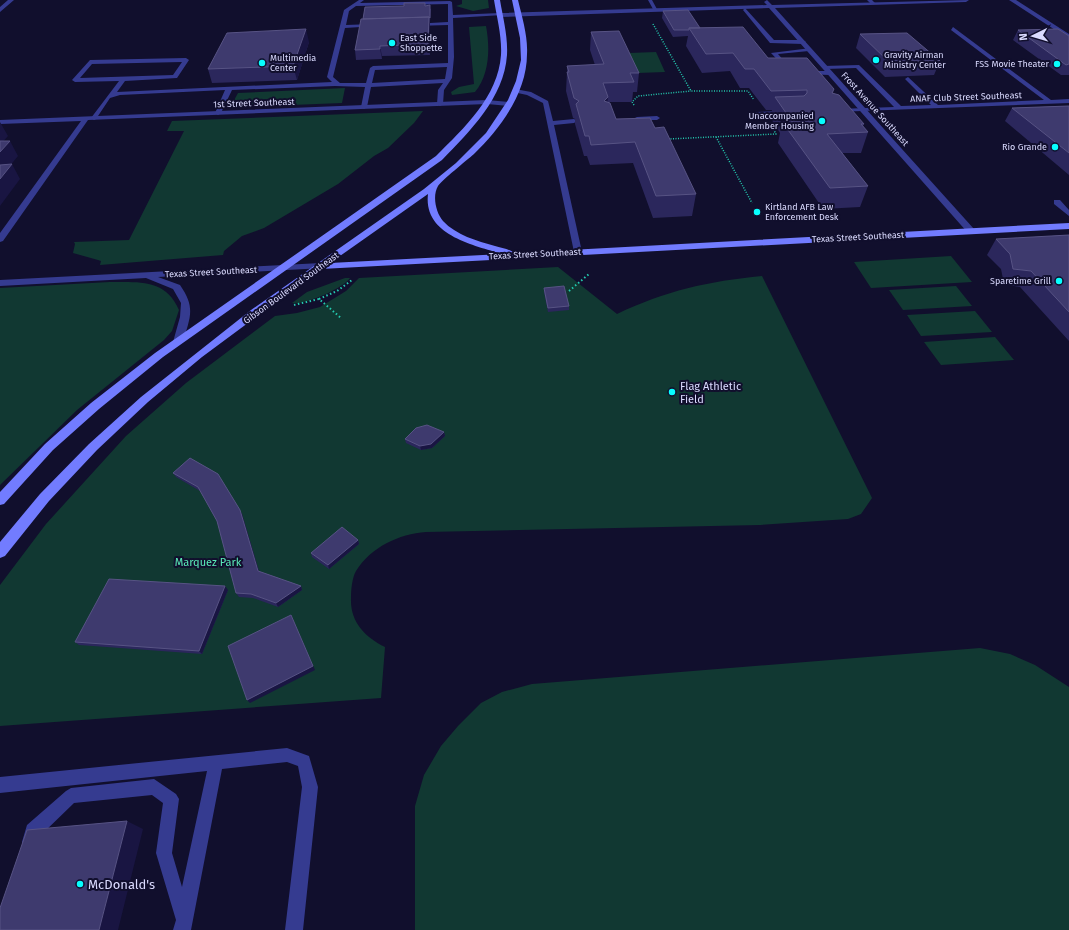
<svg xmlns="http://www.w3.org/2000/svg" width="1069" height="930" viewBox="0 0 1069 930" font-family="'Fira Sans',sans-serif">
<rect width="100%" height="100%" fill="#110f2d"/>
<path fill="#113832" d="M 462,0 L 488,0 L 489,8 L 473,11 L 456,6 L 462,4 Z
M 486,26 C 490,47 490,74 475,92 L 452,95 L 451,92 L 459,87 L 474,84 L 469,27 Z
M 656,52 L 665,72 L 637,73 L 629,53 Z
M 345,88 L 342,103 L 244,107 L 235,107 L 232,104 L 238,93 Z
M 423,111 L 414,123 L 388,148 L 374,156 L 338,184 L 264,228 L 242,236 L 224,251 L 223,255 L 100,265 L 101,261 L 98,260 L 73,253 L 75,244 L 74,242 L 129,240 L 184,131 L 167,131 L 172,121 Z
M 951,256 L 972,282 L 871,288 L 854,262 Z
M 558,267 L 617,314 C 665,291 709,281 762,276 L 872,498 L 861,514 L 848,519 L 760,525 L 426,532 C 399,534 371,547 356,571 C 352,578 351,590 351,598 C 350,622 365,637 385,647 L 381,698 L 0,726 L 0,585 L 46,524 L 126,436 L 186,383 L 275,316 L 297,313 L 320,307 L 346,291 L 359,278 Z
M 345,278 L 350,278 C 344,288 303,306 292,303 L 307,292 Z
M 110,282 C 139,282 166,279 179,310 L 172,331 L 164,340 L 77,410 L 0,485 L 0,288 Z
M 956,286 L 972,306 L 903,310 L 889,290 Z
M 975,311 L 992,332 L 921,336 L 907,315 Z
M 995,337 L 1014,360 L 941,365 L 924,342 Z
M 980,648 L 1010,654 L 1035,665 L 1069,687 L 1069,930 L 415,930 L 415,806 L 424,775 L 441,746 L 458,726 L 481,703 L 502,692 L 532,684 Z"/>
<g fill="none" stroke-linecap="round" stroke-linejoin="round">
<path stroke="#24caaf" stroke-width="1.5" stroke-dasharray="1 1.5" stroke-linecap="butt" d="M 653,24 L 691,91 L 748,91 L 754,100
M 634,105 L 632,102 L 638,96 L 691,91
M 716,137 L 752,203
M 668,139 L 776,134 L 772,127"/>
<path stroke="#24caaf" stroke-width="2" stroke-dasharray="1.5 2.5" stroke-linecap="butt" d="M 569,291 L 589,274
M 319,299 L 337,291 L 352,280
M 294,305 L 319,299 L 341,318"/>
<path fill="#353b90" fill-rule="evenodd" d="M 359,0 L 364,0 L 360,3 L 450,1 L 452,2 L 453,15 L 500,13 L 503,15 L 453,18 L 454,57 L 452,78 L 444,90 L 443,104 L 440,106 L 437,104 L 438,90 L 443,83 L 371,87 L 367,107 L 364,109 L 361,107 L 365,87 L 335,86 L 232,90 L 221,113 L 218,115 L 215,113 L 225,90 L 120,95 L 110,98 L 96,119 L 94,120 L 91,118 L 119,81 L 75,82 L 72,80 L 90,60 L 186,58 L 189,60 L 177,78 L 125,81 L 117,92 L 332,82 L 327,77 L 344,10 ZM 448,4 L 448,22 L 412,24 L 415,26 L 448,25 L 448,63 L 373,66 L 370,68 L 366,83 L 340,83 L 333,77 L 345,28 L 376,26 L 373,24 L 346,25 L 349,11 L 356,6 ZM 182,62 L 173,75 L 80,78 L 92,64 ZM 447,67 L 445,79 L 372,83 L 375,70 Z
M 648,0 L 652,0 L 658,11 L 654,11 Z
M 867,0 L 872,0 L 875,3 L 871,4 Z
M 745,8 L 774,40 L 803,40 L 806,42 L 803,44 L 770,43 L 743,10 Z
M 953,27 L 1051,100 L 1069,99 L 1069,103 L 836,112 L 835,111 L 838,109 L 894,107 L 856,68 L 825,69 L 823,68 L 823,66 L 859,65 L 901,106 L 931,105 L 905,79 L 908,77 L 938,105 L 1044,100 L 951,30 Z
M 811,48 L 809,51 L 778,54 L 791,69 L 788,71 L 771,53 Z
M 805,71 L 830,71 L 833,73 L 830,75 L 803,74 L 803,72 Z
M 515,89 L 531,92 L 548,101 L 553,121 L 574,119 L 577,121 L 574,123 L 554,125 L 582,252 L 581,254 L 575,254 L 574,252 L 543,103 L 527,95 L 513,92 L 513,90 Z
M 756,112 L 786,111 L 789,113 L 786,115 L 754,115 L 753,114 Z
M 637,117 L 657,116 L 660,118 L 657,120 L 635,120 L 635,118 Z
M 1054,200 L 1060,200 L 1069,210 L 1069,216 L 1054,204 Z
M 287,748 L 309,756 L 318,787 L 303,930 L 285,930 L 302,787 L 298,766 L 287,762 L 222,769 L 191,930 L 173,930 L 176,920 L 156,853 L 163,803 L 152,795 L 74,803 L 40,836 L 36,848 L 30,850 L 24,848 L 22,842 L 27,825 L 66,791 L 71,788 L 154,779 L 176,794 L 179,799 L 172,853 L 182,887 L 207,771 L 0,793 L 0,777 Z"/>
<path fill="#353b90" fill-rule="evenodd" d="M 8,0 L 14,0 L 0,12 L 0,7 Z
M 767,0 L 772,5 L 969,0 L 966,2 L 775,8 L 974,229 L 974,233 L 968,233 L 769,8 L 500,17 L 497,15 L 500,13 L 767,5 L 764,2 Z
M 1009,0 L 1016,0 L 1069,34 L 1069,39 Z
M 487,100 L 509,102 L 512,104 L 509,106 L 487,104 L 88,120 L 3,241 L 0,242 L 0,233 L 81,121 L 0,124 L 0,120 Z
M 321,263 L 326,266 L 324,268 L 158,277 L 180,285 C 196,308 190,317 183,342 L 178,345 L 173,342 L 180,317 L 181,303 L 173,289 L 146,278 L 0,286 L 0,280 Z"/>
<path fill="#727cff" fill-rule="evenodd" d="M 494,0 L 500,0 C 503,18 508,36 507,55 C 504,98 470,131 442,160 L 163,357 L 99,409 L 53,450 L 4,504 L 0,505 L 0,492 L 45,444 L 91,403 L 155,353 L 436,156 C 464,128 498,97 501,55 C 502,37 497,18 494,0 Z
M 512,0 L 518,0 C 522,17 528,36 527,54 C 527,92 501,128 474,154 C 467,160 441,181 438,186 C 432,196 436,213 443,221 C 456,235 477,241 495,246 C 501,248 510,249 514,253 L 1069,223 L 1069,229 L 321,269 L 202,357 L 148,402 L 97,450 L 49,501 L 5,556 L 0,558 L 0,542 L 40,494 L 89,444 L 141,397 L 251,310 L 424,189 L 456,163 L 486,133 L 508,100 L 516,81 L 521,60 L 520,38 ZM 428,194 C 423,235 473,245 502,254 L 330,263 Z"/>
</g>
<path fill="#2b275c" d="M 425,6 L 431,9 L 430,21 L 430,55 L 382,56 L 382,59 L 356,60 L 355,50 L 363,19 Z
M 663,11 L 768,58 L 834,89 L 833,93 L 864,124 L 863,126 L 868,132 L 861,153 L 842,153 L 868,186 L 860,207 L 823,209 L 778,143 L 780,133 L 770,117 L 772,110 L 766,110 L 749,88 L 740,88 L 730,71 L 702,73 L 686,46 L 688,36 L 673,37 L 662,18 Z
M 1018,30 L 1069,36 L 1069,75 L 1061,75 L 1013,40 Z
M 591,32 L 639,73 L 637,92 L 633,92 L 632,102 L 608,102 L 616,119 L 655,128 L 696,194 L 692,216 L 653,218 L 633,163 L 590,165 L 587,156 L 584,156 L 575,124 L 575,119 L 573,118 L 566,91 L 567,72 L 567,66 L 595,65 L 590,50 Z
M 860,34 L 940,61 L 934,75 L 885,77 L 856,48 Z
M 309,42 L 297,80 L 212,83 L 208,69 Z
M 1069,106 L 1069,175 L 1005,121 L 1012,108 Z
M 1069,235 L 1069,341 L 1020,287 L 1004,284 L 1001,269 L 987,255 L 996,239 Z
M 544,288 L 569,306 L 569,310 L 548,312 L 544,292 Z
M 444,432 L 445,436 L 432,448 L 421,450 L 406,443 L 405,439 Z
M 190,458 L 242,514 L 259,571 L 301,586 L 302,590 L 278,607 L 253,598 L 239,597 L 236,593 L 217,521 L 200,491 L 176,477 L 173,473 Z
M 358,540 L 359,544 L 329,569 L 312,557 L 311,553 Z
M 228,590 L 202,654 L 79,645 L 75,642 Z"/>
<path fill="#191542" d="M 429,17 L 430,27 L 430,55 L 428,44 Z
M 306,29 L 309,42 L 297,80 L 293,66 Z
M 380,46 L 382,56 L 382,59 L 380,49 Z
M 608,97 L 606,117 L 604,101 Z
M 0,122 L 8,136 L 0,145 Z
M 10,141 L 18,156 L 0,178 L 0,152 Z
M 12,164 L 20,179 L 0,206 L 0,179 Z
M 444,432 L 445,436 L 432,448 L 421,450 L 420,446 Z
M 240,510 L 242,514 L 260,575 L 258,571 Z
M 358,540 L 359,544 L 329,569 L 328,565 Z
M 225,586 L 228,590 L 202,654 L 199,651 Z
M 301,586 L 302,590 L 278,607 L 276,603 Z
M 291,615 L 315,670 L 250,703 L 247,700 Z
M 127,821 L 143,829 L 118,930 L 99,930 Z"/>
<path fill="#3e3a6e" stroke="#575384" d="M 404,3 L 425,3 L 425,6 L 430,5 L 430,18 L 429,17 L 363,19 L 365,7 L 404,6 Z
M 688,10 L 700,28 L 689,28 L 689,30 L 674,30 L 663,11 Z
M 429,17 L 428,44 L 380,46 L 380,49 L 355,50 L 361,19 Z
M 743,27 L 768,58 L 807,58 L 834,89 L 832,93 L 839,95 L 864,124 L 861,124 L 868,132 L 827,134 L 868,186 L 830,188 L 783,123 L 793,123 L 775,97 L 804,96 L 807,93 L 807,90 L 771,91 L 754,69 L 745,69 L 733,53 L 706,54 L 689,28 Z
M 306,29 L 293,66 L 208,69 L 227,33 Z
M 1058,29 L 1069,36 L 1069,64 L 1066,65 L 1018,30 Z
M 619,31 L 639,73 L 630,73 L 634,82 L 603,83 L 608,97 L 604,101 L 610,103 L 616,119 L 650,118 L 655,128 L 664,127 L 696,194 L 656,196 L 635,142 L 591,145 L 589,136 L 585,136 L 576,104 L 579,101 L 574,98 L 567,72 L 569,72 L 567,66 L 604,64 L 591,32 Z
M 907,33 L 940,61 L 890,63 L 860,34 Z
M 1069,106 L 1069,153 L 1012,108 Z
M 0,141 L 10,141 L 0,152 Z
M 12,164 L 0,179 L 0,165 Z
M 1069,235 L 1069,312 L 1031,271 L 1013,269 L 1010,254 L 996,239 Z
M 564,286 L 569,306 L 548,308 L 544,288 Z
M 427,425 L 444,432 L 431,444 L 420,446 L 405,439 L 416,428 Z
M 190,458 L 218,474 L 240,510 L 258,571 L 301,586 L 276,603 L 251,594 L 236,593 L 217,521 L 198,487 L 173,473 Z
M 342,527 L 358,540 L 328,565 L 311,553 Z
M 109,579 L 225,586 L 199,651 L 75,642 Z
M 291,615 L 313,666 L 247,700 L 228,646 Z
M 127,821 L 99,930 L 0,930 L 0,908 L 27,830 Z"/>
<g fill="#07ffff" stroke="#110f2d" stroke-width="1.5">
<circle cx="392" cy="43" r="4"/>
<circle cx="876" cy="60" r="4"/>
<circle cx="262" cy="63" r="4"/>
<circle cx="1057" cy="64" r="4"/>
<circle cx="822" cy="121" r="4"/>
<circle cx="1055" cy="147" r="4"/>
<circle cx="757" cy="212" r="4"/>
<circle cx="1059" cy="281" r="4"/>
<circle cx="672" cy="392" r="4"/>
<circle cx="80" cy="884" r="4"/>
</g>
<g text-anchor="middle" dominant-baseline="central" stroke-width="4" stroke-linejoin="round" paint-order="stroke">
<g font-size="9" fill="#dbdbff" stroke="#110f2d" text-anchor="start">
<text x="400" y="38">East Side<tspan x="400" dy="10">Shoppette</tspan></text>
<text x="884" y="55">Gravity Airman<tspan x="884" dy="10">Ministry Center</tspan></text>
<text x="270" y="58">Multimedia<tspan x="270" dy="10">Center</tspan></text>
<text x="1049" y="64" text-anchor="end">FSS Movie Theater</text>
<text x="814" y="116" text-anchor="end">Unaccompanied<tspan x="814" dy="10">Member Housing</tspan></text>
<text x="1047" y="147" text-anchor="end">Rio Grande</text>
<text x="765" y="207">Kirtland AFB Law<tspan x="765" dy="10">Enforcement Desk</tspan></text>
<text x="1051" y="281" text-anchor="end">Sparetime Grill</text>
</g>
<g font-size="9" fill="#dbdbff" stroke="#110f2d">
<text transform="translate(966 97) rotate(-2)">ANAF Club Street Southeast</text>
<text transform="translate(254 103) rotate(-2)">1st Street Southeast</text>
<text transform="translate(875 109) rotate(48)">Frost Avenue Southeast</text>
<text transform="translate(858 237) rotate(-3)">Texas Street Southeast</text>
<text transform="translate(535 254) rotate(-3)">Texas Street Southeast</text>
<text transform="translate(211 272) rotate(-3)">Texas Street Southeast</text>
<text transform="translate(291 288) rotate(-36)">Gibson Boulevard Southeast</text>
</g>
<g font-size="11" fill="#dbdbff" stroke="#110f2d" text-anchor="start">
<text x="680" y="386">Flag Athletic<tspan x="680" dy="13">Field</tspan></text>
</g>
<g font-size="11" fill="#5aecb9" stroke="#110f2d">
<text x="208" y="562">Marquez Park</text>
</g>
<g font-size="13" fill="#dbdbff" stroke="#110f2d" text-anchor="start">
<text x="88" y="884">McDonald's</text>
</g>
</g>
<g transform="translate(1033 36) rotate(265)" stroke="#110f2d" stroke-width="3" paint-order="stroke">
<path d="M0-3L7 15L0 10L-7 15Z" fill="#dbdbff"/>
<text y="-6" font-size="11" font-weight="bold" text-anchor="middle" fill="#dbdbff">N</text>
</g>
</svg>
